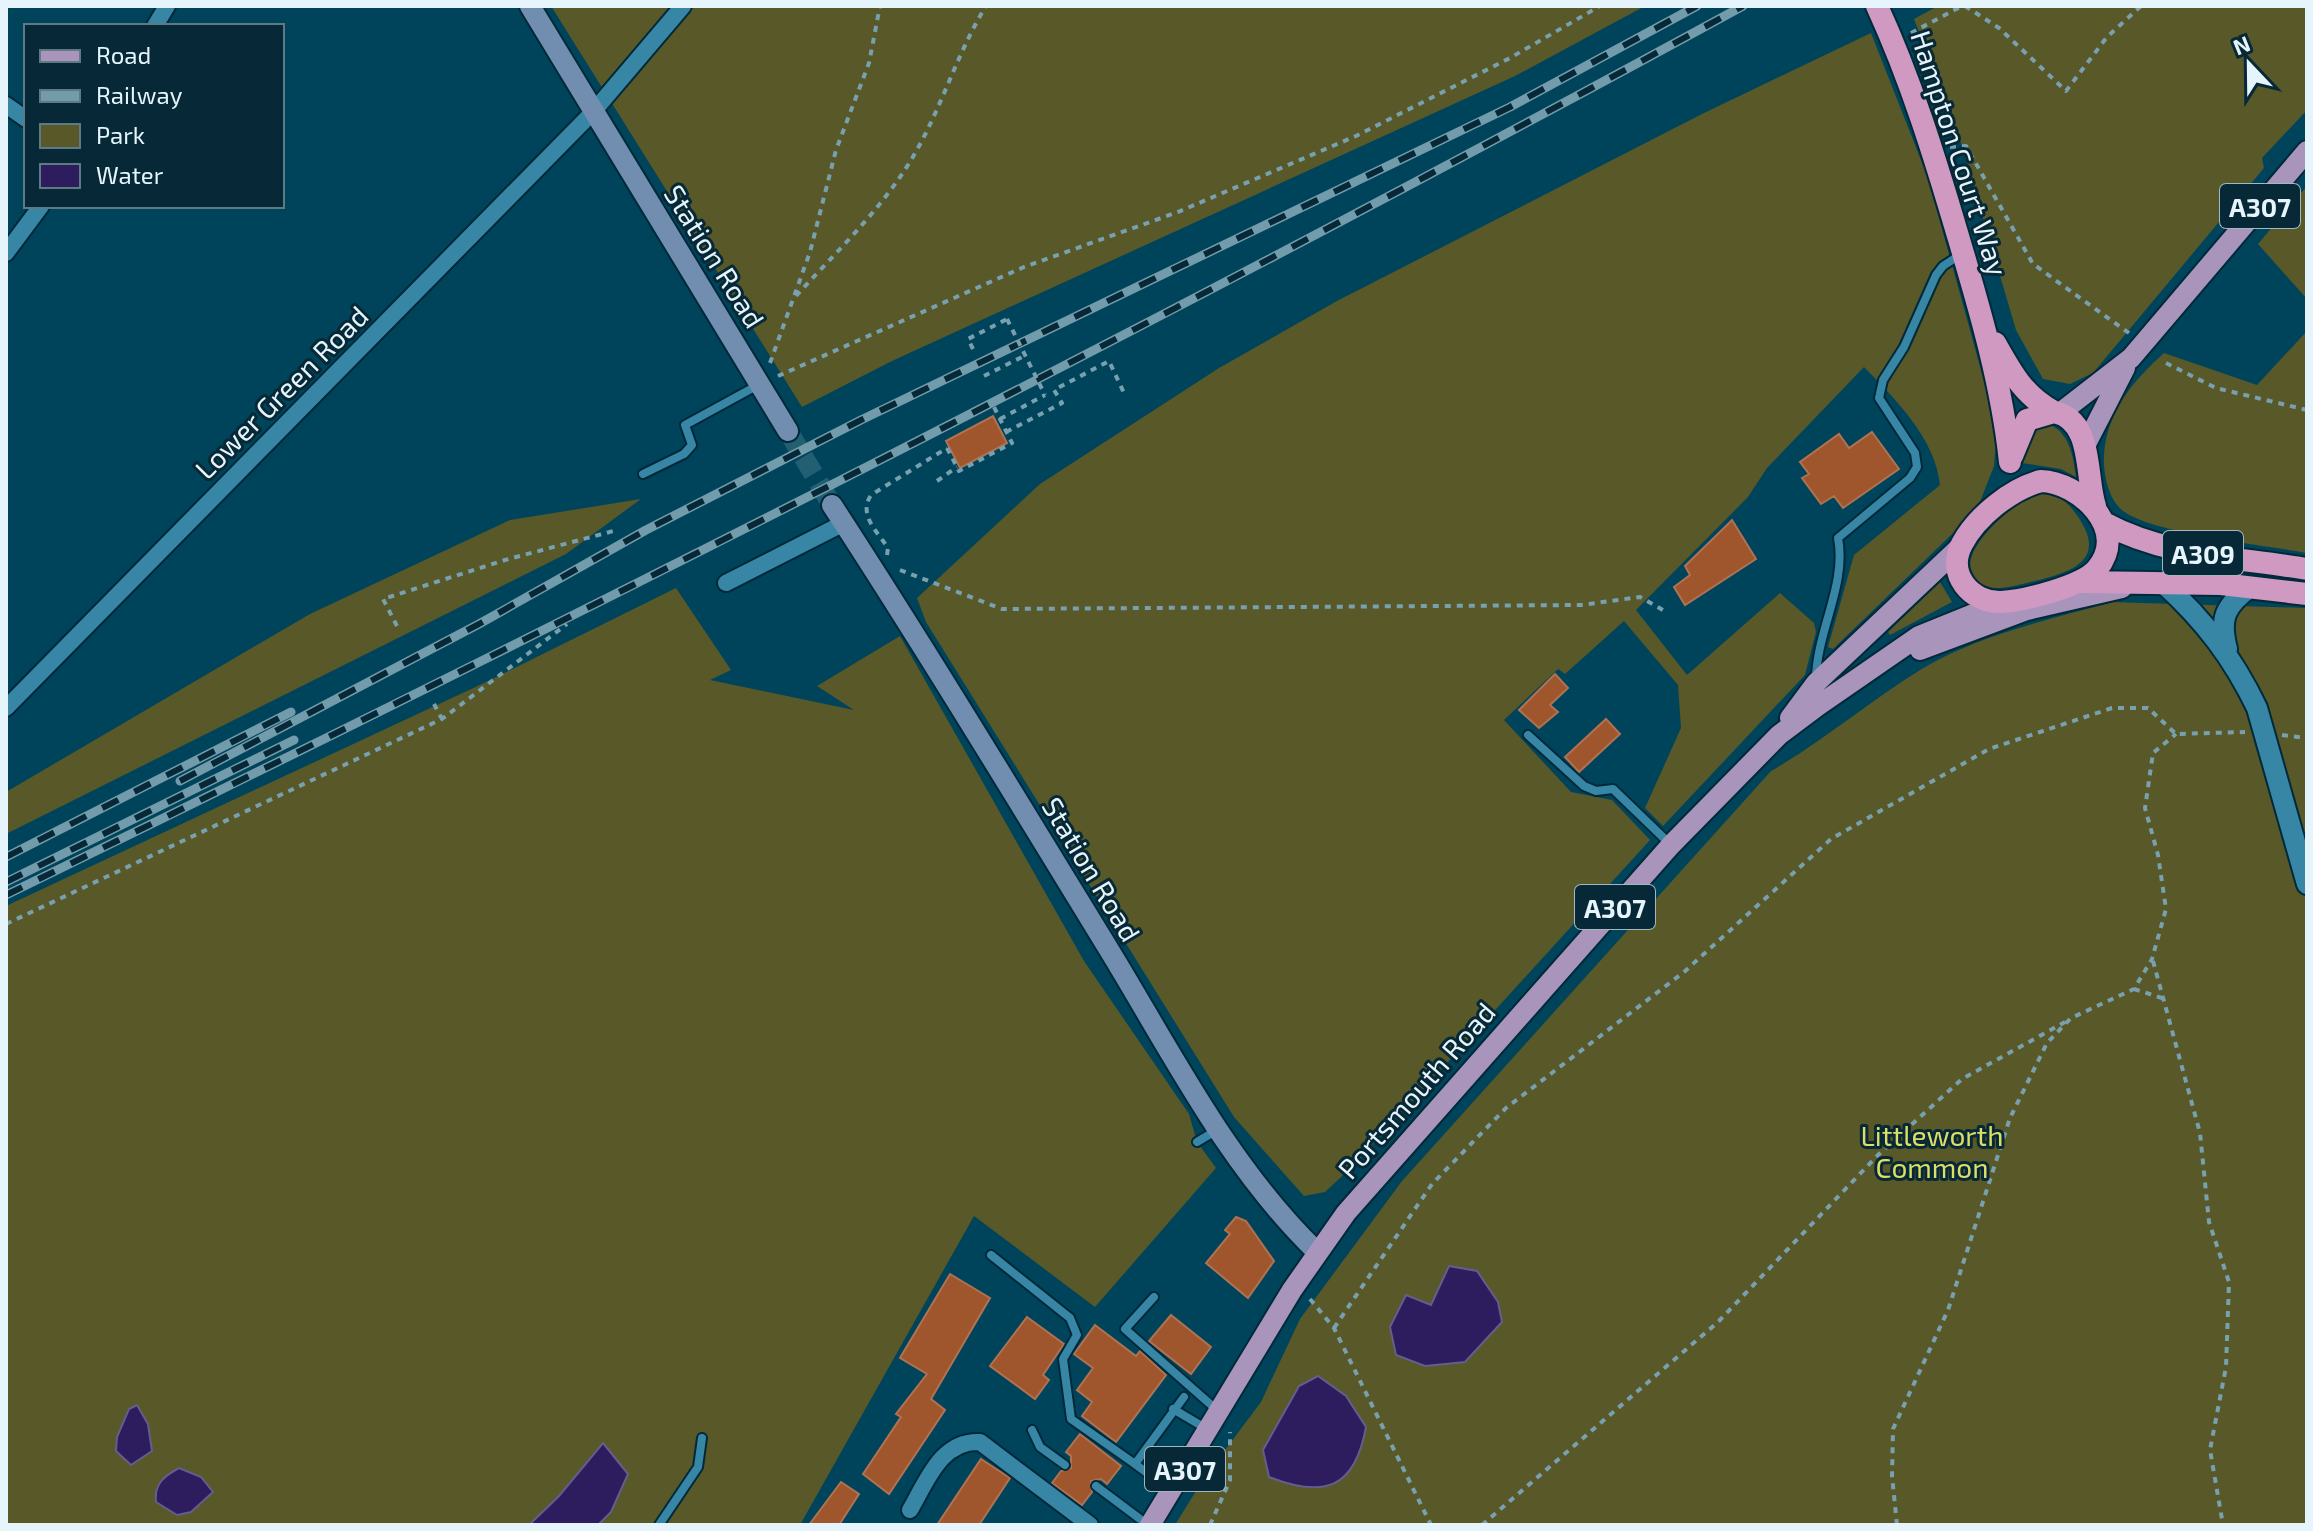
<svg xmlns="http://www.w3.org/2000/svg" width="2313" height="1531" viewBox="0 0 2313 1531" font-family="'Exo 2',sans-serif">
<rect width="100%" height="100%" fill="#00445b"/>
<path fill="#585828" d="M 551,6 L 1645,6 L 1515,76 L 892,361 L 802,407 Z
M 1938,6 L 2307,6 L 2307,110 L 2262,158 L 2264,168 L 2093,373 L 2070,384 L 2043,379 L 2016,330 L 1960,140 L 1914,19 Z
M 1871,33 L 1928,178 L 1997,428 L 1994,466 L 1980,502 L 1952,534 L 1833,649 L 1828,647 L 1854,555 L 1940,485 C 1935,438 1896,400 1864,367 L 1767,468 L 1748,497 L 1636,610 L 1687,675 L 1780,593 L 1814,623 L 1816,632 L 1805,675 L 1663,826 L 1645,808 L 1681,728 L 1678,685 L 1624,621 L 1565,674 L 1558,669 L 1504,720 L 1571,792 L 1612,800 L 1650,840 L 1355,1164 L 1325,1192 L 1304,1196 L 1234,1117 L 926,622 L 917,598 L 1040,484 L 1219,368 L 1337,301 L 1702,114 Z
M 2307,186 L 2307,299 L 2258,244 Z
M 2307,331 L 2307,553 C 2264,545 2155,534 2123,511 C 2108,499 2103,473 2104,455 C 2107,411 2133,381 2164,353 L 2257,385 Z
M 2046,423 C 2069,431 2073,454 2076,477 L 2061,469 L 2022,463 C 2026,445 2028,430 2046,423 Z
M 2034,494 C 2055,494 2064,497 2076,514 C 2108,558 2076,571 2035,581 C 2017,585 1998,592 1981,585 C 1974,576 1967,568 1972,556 C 1979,534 2014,504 2034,494 Z
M 641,499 L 566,554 L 6,834 L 6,792 L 310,614 L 510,520 Z
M 1940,582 L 1952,602 L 1890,635 L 1888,632 Z
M 676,588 L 731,670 L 710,680 L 854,710 L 817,686 L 900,636 L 1084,961 L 1189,1114 L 1197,1142 L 1216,1168 L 1095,1307 L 974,1216 L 800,1525 L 6,1525 L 6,906 L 484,683 Z
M 2112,602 L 2307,608 L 2307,1525 L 1175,1525 L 1204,1478 L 1261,1402 L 1300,1319 L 1402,1181 L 1771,771 C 1823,741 1869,702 1920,670 C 1977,635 2048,620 2112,602 Z"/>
<path fill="#2d1d5f" stroke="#645e8e" stroke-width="2" d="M 1449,1266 L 1477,1271 L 1498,1302 L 1502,1322 L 1465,1362 L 1425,1366 L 1396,1355 L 1390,1327 L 1406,1295 L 1431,1305 Z
M 1318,1376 L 1346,1396 L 1366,1427 C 1355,1488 1325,1499 1269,1477 L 1263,1450 L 1299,1386 Z
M 137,1405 L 148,1424 L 152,1451 L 131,1465 L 116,1451 L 117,1437 L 129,1409 Z
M 603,1443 L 628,1474 L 611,1512 L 598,1525 L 529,1525 L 559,1496 Z
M 179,1468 L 201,1477 L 213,1492 L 191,1512 L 177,1515 L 156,1502 C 154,1484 164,1476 179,1468 Z"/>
<path fill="#9f562c" stroke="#af7252" stroke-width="2" d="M 993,416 L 1007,443 L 960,468 L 946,441 Z
M 1872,432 L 1899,469 L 1843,508 L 1834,496 L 1821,504 L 1802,478 L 1809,474 L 1800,462 L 1839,434 L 1849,448 Z
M 1732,520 L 1756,559 L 1685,605 L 1674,587 L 1690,575 L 1685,566 Z
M 1555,674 L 1568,688 L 1550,705 L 1558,712 L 1539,728 L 1519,710 Z
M 1606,719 L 1620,734 L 1579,772 L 1565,757 Z
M 1236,1217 L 1246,1221 L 1274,1261 L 1248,1298 L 1206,1263 L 1230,1234 L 1225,1230 Z
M 950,1274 L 990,1298 L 931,1399 L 945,1410 L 889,1494 L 863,1474 L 901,1417 L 896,1414 L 927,1374 L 900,1358 Z
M 1171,1315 L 1211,1347 L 1191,1374 L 1149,1341 Z
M 1027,1317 L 1064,1344 L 1043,1375 L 1049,1380 L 1035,1399 L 990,1366 Z
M 1095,1325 L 1136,1356 L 1140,1351 L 1166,1375 L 1116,1442 L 1082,1416 L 1092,1402 L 1077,1390 L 1093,1368 L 1074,1354 Z
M 1080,1434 L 1121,1466 L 1107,1484 L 1101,1479 L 1091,1481 L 1092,1492 L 1082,1505 L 1052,1483 L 1061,1471 L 1071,1468 L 1071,1456 L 1066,1452 Z
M 981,1459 L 1010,1478 L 979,1525 L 937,1525 Z
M 841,1482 L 859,1494 L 839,1525 L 809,1525 Z"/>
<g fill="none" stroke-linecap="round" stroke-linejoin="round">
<path stroke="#225f73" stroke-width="20" stroke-dasharray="20 10" stroke-linecap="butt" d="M 788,431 L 832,505"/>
<g stroke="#002939" stroke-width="12">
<path id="service" d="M 643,474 L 684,454 L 692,445 L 685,425 L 760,384
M 1816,678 C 1817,631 1847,584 1838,538 L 1910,478 L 1917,467 L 1915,453 L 1879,398 L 1883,380 L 1904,347 L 1936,275 L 1943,266 L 1960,255
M 1528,735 L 1584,786 L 1596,791 L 1613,789 L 1670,844
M 1197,1142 L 1217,1130
M 991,1255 L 1070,1318 L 1077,1335 L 1063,1359 L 1071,1419 L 1135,1464
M 1154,1297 L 1125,1329 L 1218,1411
M 1173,1409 L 1207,1429
M 1032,1430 L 1040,1447 L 1065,1465
M 1096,1486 L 1148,1525
M 1170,1490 L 1135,1464 L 1184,1397
M 659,1525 L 698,1467 L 702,1438"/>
</g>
<g stroke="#002939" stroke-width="20">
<path id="minor" d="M 155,26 L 167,6
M 6,105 L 26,119
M 6,253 L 41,206
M 726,583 L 844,523
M 6,708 L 593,112 L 683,6
M 910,1510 C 927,1481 941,1440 980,1442 L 1090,1525"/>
</g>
<g stroke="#002939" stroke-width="24">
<path id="tertiary" d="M 2163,583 C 2204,620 2233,658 2257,708 L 2307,884
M 2227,649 C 2219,618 2225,606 2250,587"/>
</g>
<g stroke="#002939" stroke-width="24">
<path id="secondary" d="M 530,6 L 788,431
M 832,505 C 929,654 1021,806 1114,958 C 1175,1059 1231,1169 1317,1252"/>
</g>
<g stroke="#002939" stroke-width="24">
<path id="primary" d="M 2060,413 L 2131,358 L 2307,151
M 2085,446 L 2125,368
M 1920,650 L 2027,610 L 2122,588
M 1790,718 L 1816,683 L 1962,545
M 1150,1525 L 1292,1290 L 1346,1213 L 1671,845 L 1779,735 L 1819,705 L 1919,636 L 2003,602"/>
</g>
<g stroke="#002939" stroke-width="26">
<path id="trunk" d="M 1877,6 C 1911,80 1935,158 1958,236 C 1980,310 2002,385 2010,462
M 1995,343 C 2012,373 2023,395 2054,412
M 2012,456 L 2027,420 L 2054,412 C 2094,420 2085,476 2095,506
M 2041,481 C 2079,482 2130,529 2097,569 C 2083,586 2024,601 2001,602 C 1971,603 1946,574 1962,544 C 1977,516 2011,489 2041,481 Z
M 2104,523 C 2167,557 2237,557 2307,569
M 2082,582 L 2221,584 L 2307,594"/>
</g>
<path stroke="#78a0af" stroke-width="4" stroke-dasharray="6 6" stroke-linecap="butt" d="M 1965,6 L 1999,28 L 2066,91 L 2107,37 L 2141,6
M 1911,33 L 1962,6
M 1950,147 L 1966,146 L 2033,264 L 2129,333
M 796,296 C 837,251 884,207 914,155 C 942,107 957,53 986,6
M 973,349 L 968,339 L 1007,319
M 770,363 L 810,252 L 836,150 L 869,63 L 880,6
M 2166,363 L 2216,388 L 2307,410
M 778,376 L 1024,267 L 1178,212 L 1356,136 L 1510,58 L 1600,6
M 984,376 L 1026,355
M 1000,419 L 1045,395
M 1006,432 L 1062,403 L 1054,390 L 1109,361 L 1124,393
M 947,448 L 959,471 L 1012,443 L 994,407
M 937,481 L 957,467
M 887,555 L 888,548 C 877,531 858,515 871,495 L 947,448
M 900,570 L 1002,609 L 1581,605 L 1640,597 L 1663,610
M 397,626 L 383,599 L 505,560 L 617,530
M 434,704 L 442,719
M 2282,735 L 2307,738
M 6,924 L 442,719 L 567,624
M 2153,961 L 2200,1133 L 2209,1222 L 2229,1282 L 2226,1367 L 2210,1450 L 2223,1525
M 2134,989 L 2162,998
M 1310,1299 L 1334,1328 L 1431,1525
M 1334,1328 L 1432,1184 L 1506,1108 L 1684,972 L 1831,839 L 1989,749 L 2112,708 L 2148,708 L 2176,734 L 2245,732
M 1210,1525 L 1230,1480 L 1230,1432
M 1482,1525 L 1718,1322 L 1878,1155 L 1962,1079 L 2065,1022
M 1897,1525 L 1892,1476 L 1893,1429 L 1948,1310 L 2010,1118 L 2047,1043 L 2071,1018 L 2134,989 L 2152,959 L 2166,909 L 2158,855 L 2145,808 L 2153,753 L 2176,734"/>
<use href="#service" stroke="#3886a6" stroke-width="8"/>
<use href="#minor" stroke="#3886a6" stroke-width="16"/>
<use href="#tertiary" stroke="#3886a6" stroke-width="20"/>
<use href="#secondary" stroke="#718db0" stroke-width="20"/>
<use href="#primary" stroke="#a994bb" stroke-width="20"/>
<use href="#trunk" stroke="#cf99c2" stroke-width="22"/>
<g stroke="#729cab" stroke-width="9">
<path id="rail" d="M 180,781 L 479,624 L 646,530 L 861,420 L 1510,107 L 1697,6
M 6,857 L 291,712
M 6,882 L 294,740
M 6,895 C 591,610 1172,317 1743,6"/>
</g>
<use href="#rail" stroke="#072836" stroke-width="6" stroke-dasharray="18" stroke-linecap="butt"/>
<path stroke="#78a0af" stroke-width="4" stroke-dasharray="6 6" stroke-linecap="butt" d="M 1007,319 L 1045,395"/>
</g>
<g text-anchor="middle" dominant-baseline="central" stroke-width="6" stroke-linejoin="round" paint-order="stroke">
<g fill="#072836" stroke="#a3b8c1" stroke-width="2">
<rect x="2220" y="184" width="80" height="44" rx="6"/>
<rect x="2163" y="531" width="80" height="44" rx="6"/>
<rect x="1575" y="885" width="80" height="44" rx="6"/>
<rect x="1145" y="1447" width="80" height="44" rx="6"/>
</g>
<g font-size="26" font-weight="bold" fill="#e6f5fc">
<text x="2260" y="206">A307</text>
<text x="2203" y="553">A309</text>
<text x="1615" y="907">A307</text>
<text x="1185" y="1469">A307</text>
</g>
<g font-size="28" fill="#e6f5fc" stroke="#072836">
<text transform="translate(1960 153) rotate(72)">Hampton Court Way</text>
<text transform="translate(715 256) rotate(58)">Station Road</text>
<text transform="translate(281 392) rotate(-45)">Lower Green Road</text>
<text transform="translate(1092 869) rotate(59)">Station Road</text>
<text transform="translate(1416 1090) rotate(-49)">Portsmouth Road</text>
</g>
<g font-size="28" fill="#dede66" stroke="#072836">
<text x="1932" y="1135">Littleworth<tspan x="1932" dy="32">Common</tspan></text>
</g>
</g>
<rect width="2313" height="1531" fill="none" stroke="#e6f5fc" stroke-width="16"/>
<rect x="24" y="24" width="260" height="184" fill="#072836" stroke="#607a85" stroke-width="2"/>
<rect x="40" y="50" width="40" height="12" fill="#a994bb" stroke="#607a85" stroke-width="2"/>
<text x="96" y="64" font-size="24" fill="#e6f5fc">Road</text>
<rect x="40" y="90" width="40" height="12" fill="#729cab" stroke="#607a85" stroke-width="2"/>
<text x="96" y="104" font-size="24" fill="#e6f5fc">Railway</text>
<rect x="40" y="124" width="40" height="24" fill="#585828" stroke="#607a85" stroke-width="2"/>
<text x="96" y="144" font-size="24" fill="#e6f5fc">Park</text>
<rect x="40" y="164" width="40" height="24" fill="#2d1d5f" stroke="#607a85" stroke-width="2"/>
<text x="96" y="184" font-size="24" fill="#e6f5fc">Water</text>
<g transform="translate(2249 64) rotate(338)" stroke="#072836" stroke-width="6" paint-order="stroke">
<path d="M0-6L14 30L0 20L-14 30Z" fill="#e6f5fc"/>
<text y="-12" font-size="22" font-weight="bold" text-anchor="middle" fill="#e6f5fc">N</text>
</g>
</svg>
